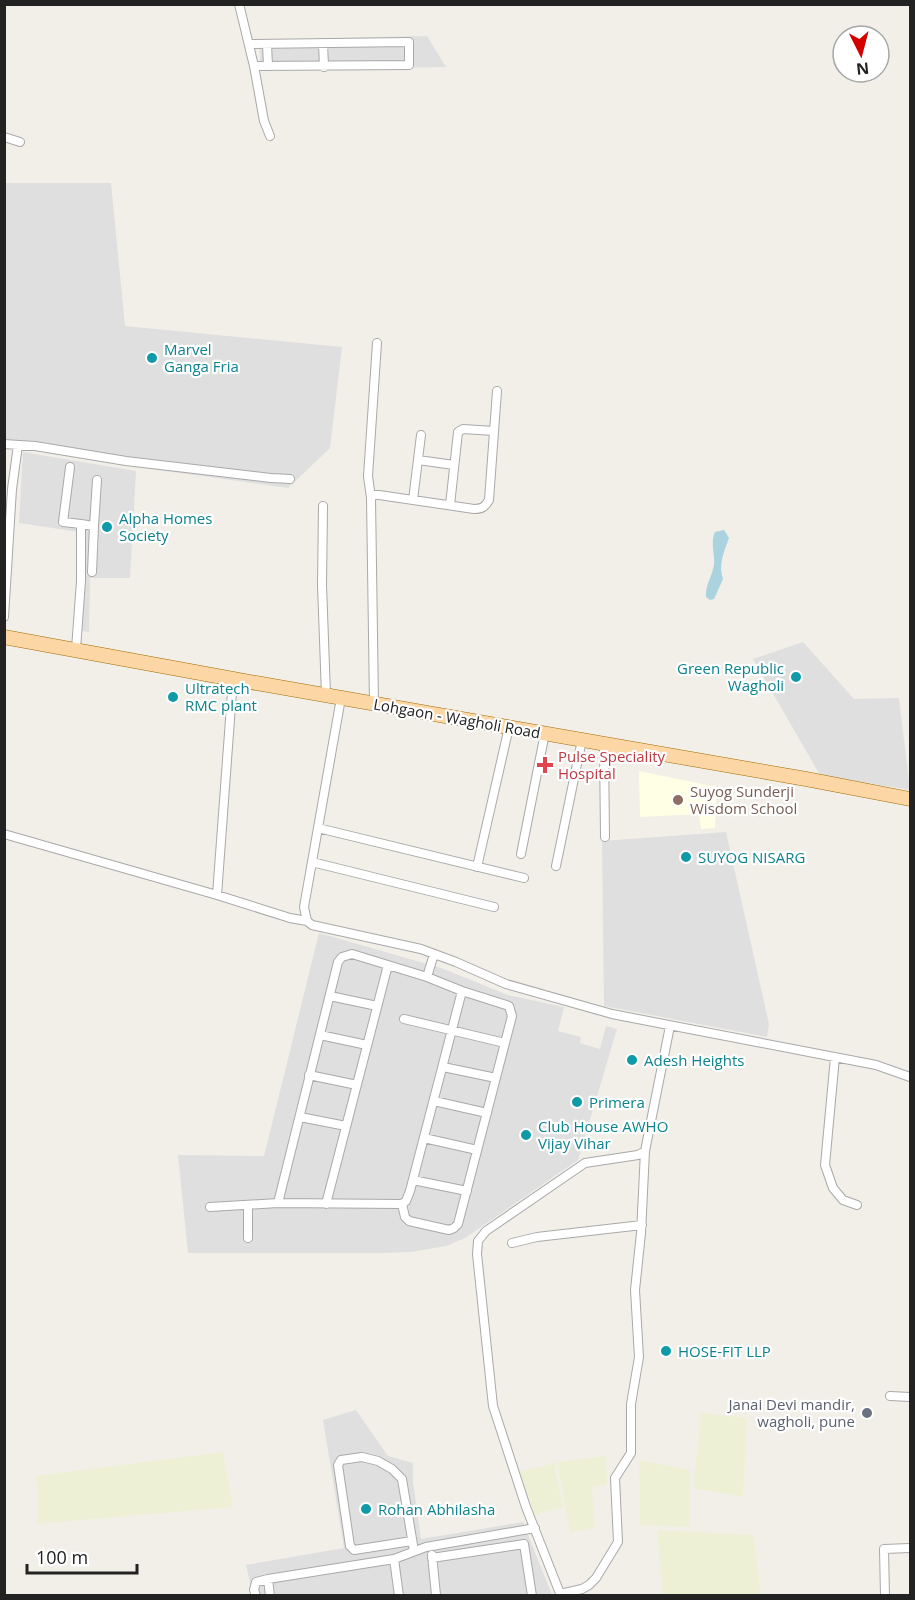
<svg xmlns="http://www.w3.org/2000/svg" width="915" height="1600" viewBox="0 0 915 1600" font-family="'Open Sans',sans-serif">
<rect width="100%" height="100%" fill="#f2efe9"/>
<path fill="#e0dfdf" d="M 427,36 L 446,67 L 261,70 L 259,40 Z
M 5,183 L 111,183 L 125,326 L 342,347 L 330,448 L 288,488 L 136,467 L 21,448 L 5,449 Z
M 23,452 L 136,471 L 130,578 L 90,578 L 89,632 L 74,630 L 79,532 L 19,523 Z
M 803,642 L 854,699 L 899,698 L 910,790 L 820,775 L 753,659 Z
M 726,832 L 769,1024 L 767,1037 L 604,1006 L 602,841 Z
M 319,933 L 441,968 L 508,995 L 564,1007 L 558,1031 L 581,1037 L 580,1043 L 600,1049 L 606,1026 L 617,1029 L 578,1160 L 465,1238 L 446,1246 L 411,1252 L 382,1253 L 188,1253 L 178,1155 L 264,1156 Z
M 356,1410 L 388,1456 L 413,1463 L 413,1482 L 421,1539 L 523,1522 L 552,1595 L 253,1595 L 246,1565 L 344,1548 L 323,1420 Z"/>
<path fill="#ffffe5" d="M 639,771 L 717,787 L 715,828 L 701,829 L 699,814 L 640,817 Z"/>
<path fill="#eef0d5" d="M 701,1413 L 747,1418 L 743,1497 L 693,1488 Z
M 223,1452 L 233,1507 L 37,1524 L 38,1490 L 35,1476 Z
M 606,1456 L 607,1484 L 592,1487 L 595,1528 L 570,1532 L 557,1462 Z
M 639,1460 L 690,1470 L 689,1527 L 640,1525 Z
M 554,1463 L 563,1507 L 534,1515 L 519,1472 Z
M 657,1530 L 754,1535 L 761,1595 L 662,1595 Z"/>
<path fill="#aad3df" d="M 724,530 L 729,538 C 724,552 718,565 723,579 L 714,599 L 710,600 L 706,597 C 705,585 712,577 714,565 C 715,554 710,542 715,532 Z"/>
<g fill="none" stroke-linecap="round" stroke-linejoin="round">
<g stroke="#a9a9a9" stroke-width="10">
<path id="minor" d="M 239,4 L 254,66 L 264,121 L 270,136
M 323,43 L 324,67
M 249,44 L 409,42 L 409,65 L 254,66
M 267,44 L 268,66
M 4,137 L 20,142
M 4,444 L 35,446 L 126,461 L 271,478 L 290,479
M 418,460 L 454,465
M 70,467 L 63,522 L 81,524
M 371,498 L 368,476 L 377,343
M 413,500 L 421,435
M 450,505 L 458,432 L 463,429 L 494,431
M 323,506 L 322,585 L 326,695
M 92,572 L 94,526
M 4,617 L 12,489 L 18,445
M 76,649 L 81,581 L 81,524 L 94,526 L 97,480
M 341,698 L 304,907 L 307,921 L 312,925 L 421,949 L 456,962 L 506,984 L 612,1014 L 876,1065 L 910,1077
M 374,703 L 371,498 L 374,495 L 379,495 L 474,509 C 482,509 485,507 489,500 L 497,391
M 604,745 L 605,837
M 318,828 L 524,878
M 4,834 L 217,895 L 290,918 L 307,921
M 521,854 L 545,733
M 312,862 L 494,907
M 556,866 L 582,740
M 477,867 L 509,727
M 217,895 L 233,679
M 427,977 L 434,954
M 330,996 L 377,1006
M 404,1019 L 505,1043
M 320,1035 L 367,1045
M 835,1057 L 825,1165 L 833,1188 L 843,1200 L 857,1205
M 443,1067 L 496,1078
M 309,1075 L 357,1085
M 434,1101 L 487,1113
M 300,1117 L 346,1126
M 424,1138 L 477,1150
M 413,1180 L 467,1191
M 278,1203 L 338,962 L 342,957 L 352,954 L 427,977 L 462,991 L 509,1006 L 512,1016 L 458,1224 L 454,1228 L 449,1230 L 409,1221 L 405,1217 L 402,1204
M 326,1204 L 388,965
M 248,1205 L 248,1238
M 210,1207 L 278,1203 L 402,1204 L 406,1201 L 410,1191 L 462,991
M 512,1243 L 537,1237 L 642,1225
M 890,1396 L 910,1397
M 412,1541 L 354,1550 L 350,1546 L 338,1465 L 341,1460 L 362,1457 L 378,1461 L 392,1469 L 402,1479 L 414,1551
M 432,1555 L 436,1595
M 432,1558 L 524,1544 L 532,1596
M 394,1559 L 399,1596
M 268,1579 L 270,1596
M 560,1594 L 582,1589 L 589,1585 L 596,1578 L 618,1542 L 615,1478 L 631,1453 L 631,1404 L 639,1357 L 635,1290 L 641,1233 L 645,1151 L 670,1026
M 256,1596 L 254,1590 L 256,1582 L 268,1579 L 394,1559 L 426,1547 L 535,1528
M 561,1596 L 526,1507 L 493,1406 L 477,1254 L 478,1241 L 486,1231 L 585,1163 L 638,1155 L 645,1151
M 885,1596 L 884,1549 L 910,1548"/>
</g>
<g stroke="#a06b00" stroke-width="15">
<path id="primary" d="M 4,637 L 233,679 L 806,779 L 910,799"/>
</g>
<use href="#minor" stroke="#fff" stroke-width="8"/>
<use href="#primary" stroke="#fcd6a4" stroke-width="14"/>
</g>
<g fill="#0f9aa8" stroke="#fff" stroke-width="2">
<circle cx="152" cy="358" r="6"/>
<circle cx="107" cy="527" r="6"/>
<circle cx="796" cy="677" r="6"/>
<circle cx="173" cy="697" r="6"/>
<circle cx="686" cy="857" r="6"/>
<circle cx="632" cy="1060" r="6"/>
<circle cx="577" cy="1102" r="6"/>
<circle cx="526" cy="1135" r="6"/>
<circle cx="666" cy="1351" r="6"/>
<circle cx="366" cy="1509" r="6"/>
</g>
<path fill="#e0444e" stroke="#fff" stroke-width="2" d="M542 756h6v6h6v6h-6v6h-6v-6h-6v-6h6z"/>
<circle fill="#8d6e63" stroke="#fff" stroke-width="2" cx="678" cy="800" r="6"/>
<circle fill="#6b7280" stroke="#fff" stroke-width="2" cx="867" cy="1413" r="6"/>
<g text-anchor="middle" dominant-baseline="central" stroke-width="4.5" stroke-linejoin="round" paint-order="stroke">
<g font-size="15" fill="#0d838f" stroke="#fff" text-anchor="start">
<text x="164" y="349">Marvel<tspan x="164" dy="17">Ganga Fria</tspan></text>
<text x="119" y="518">Alpha Homes<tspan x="119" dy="17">Society</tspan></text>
<text x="784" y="668" text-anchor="end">Green Republic<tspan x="784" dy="17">Wagholi</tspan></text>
<text x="185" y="688">Ultratech<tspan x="185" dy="17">RMC plant</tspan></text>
<text x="698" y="857">SUYOG NISARG</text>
<text x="644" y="1060">Adesh Heights</text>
<text x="589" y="1102">Primera</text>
<text x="538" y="1126">Club House AWHO<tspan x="538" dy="17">Vijay Vihar</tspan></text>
<text x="678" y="1351">HOSE-FIT LLP</text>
<text x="378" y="1509">Rohan Abhilasha</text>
</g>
<g font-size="15" fill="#222" stroke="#fff">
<text transform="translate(457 718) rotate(10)">Lohgaon - Wagholi Road</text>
</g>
<g font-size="15" fill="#be3a42" stroke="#fff" text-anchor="start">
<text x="558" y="756">Pulse Speciality<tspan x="558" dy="17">Hospital</tspan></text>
</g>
<g font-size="15" fill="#785e54" stroke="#fff" text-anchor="start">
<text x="690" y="791">Suyog Sunderji<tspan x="690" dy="17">Wisdom School</tspan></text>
</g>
<g font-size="15" fill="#5b616d" stroke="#fff" text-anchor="end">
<text x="855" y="1404">Janai Devi mandir,<tspan x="855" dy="17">wagholi, pune</tspan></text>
</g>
</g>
<rect width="915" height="1600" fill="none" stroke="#222222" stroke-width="12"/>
<g transform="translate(861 54) rotate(174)"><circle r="28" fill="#ffffff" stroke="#a7a7a7" stroke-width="1.5"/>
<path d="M0-4.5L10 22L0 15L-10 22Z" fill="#d40000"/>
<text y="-9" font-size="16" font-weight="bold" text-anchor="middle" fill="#222222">N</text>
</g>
<path d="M27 1564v9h110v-9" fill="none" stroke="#222222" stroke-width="3"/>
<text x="36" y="1564" font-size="18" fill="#222222" stroke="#ffffff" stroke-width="4.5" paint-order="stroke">100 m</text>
</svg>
